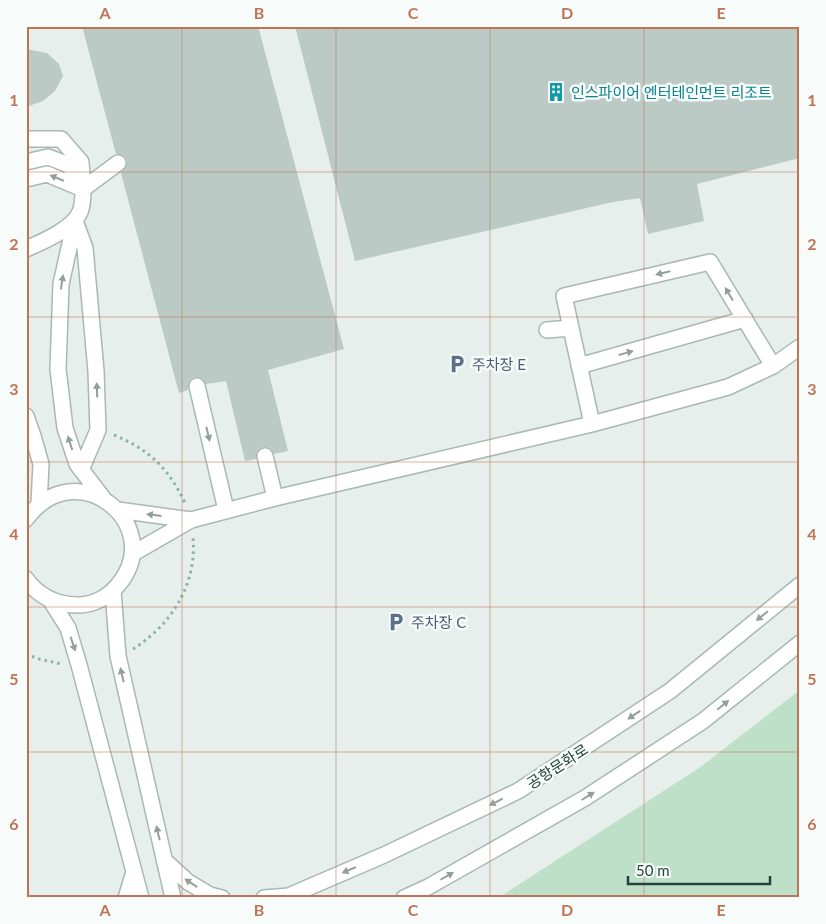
<svg xmlns="http://www.w3.org/2000/svg" width="826" height="924" viewBox="0 0 826 924" font-family="Lato,'Noto Sans KR',sans-serif">
<rect width="100%" height="100%" fill="#e6efeb"/>
<path fill="#bfe0c8" d="M 800,690 L 800,898 L 498,898 L 699,768 Z"/>
<path fill="#bbcac4" d="M 82,26 L 258,26 L 344,349 L 268,370 L 288,451 L 274,454 L 272,450 L 268,447 L 262,447 L 259,449 L 256,453 L 256,459 L 245,461 L 226,381 L 206,384 L 203,379 L 199,377 L 194,377 L 190,380 L 188,383 L 188,390 L 179,393 L 121,173 L 126,167 L 127,161 L 125,157 L 122,155 L 116,154 Z
M 295,26 L 800,26 L 800,158 L 697,184 L 704,221 L 648,234 L 640,198 L 613,202 L 355,261 Z
M 26,49 L 47,53 L 59,64 L 63,76 L 55,91 L 43,101 L 26,107 Z"/>
<g fill="none" stroke-linecap="round" stroke-linejoin="round">
<g stroke="#a8b8b2" stroke-width="18">
<path id="minor" d="M 26,139 L 61,139 L 81,162 L 83,189
M 26,162 L 48,157 L 69,165 L 80,183
M 26,179 L 47,174 L 83,189 C 83,196 83,205 80,212 C 73,229 42,242 26,249
M 83,189 L 118,163
M 75,221 L 61,284 L 58,369 L 65,428 L 77,464 L 103,498
M 75,221 L 85,248 L 96,371 L 98,430 L 81,470
M 547,330 L 571,328
M 579,366 L 745,319
M 197,386 L 226,510
M 26,416 L 33,436 L 41,464 L 39,504
M 592,424 L 564,296 L 710,262 L 773,366
M 265,456 L 275,498
M 118,510 L 191,520
M 26,519 C 77,450 168,526 118,585 C 109,597 93,605 78,605 C 56,605 39,597 26,579
M 132,554 L 191,520 L 275,498 L 592,424 L 728,387 L 773,366 L 800,347
M 113,591 L 118,656 L 173,898
M 51,601 L 68,628 L 79,665 L 141,898
M 164,860 L 188,882 L 210,895 L 222,898
M 126,898 L 134,872
M 264,898 L 289,896
M 284,898 L 384,855 L 518,791 L 670,691 L 800,585
M 404,898 L 428,887 L 585,798 L 703,721 L 800,643"/>
</g>
<path stroke="#86b3a5" stroke-width="3" stroke-dasharray="2.5 4" stroke-linecap="butt" d="M 114,435 C 149,449 169,469 185,503
M 133,649 C 171,625 197,585 193,538
M 26,654 L 39,659 L 62,664"/>
<use href="#minor" stroke="#fff" stroke-width="15"/>
</g>
<defs><path id="oneway-solid" d="M-6-.8H1V-3.2L6.5 0L1 3.2V.8H-6Z" transform="scale(1.25)"/></defs>
<g fill="#92a09c">
<use href="#oneway-solid" transform="translate(57 178) rotate(-158)"/>
<use href="#oneway-solid" transform="translate(663 273) rotate(167)"/>
<use href="#oneway-solid" transform="translate(62 282) rotate(-81)"/>
<use href="#oneway-solid" transform="translate(729 294) rotate(-121)"/>
<use href="#oneway-solid" transform="translate(626 353) rotate(-16)"/>
<use href="#oneway-solid" transform="translate(97 390) rotate(-92)"/>
<use href="#oneway-solid" transform="translate(208 434) rotate(77)"/>
<use href="#oneway-solid" transform="translate(70 443) rotate(-108)"/>
<use href="#oneway-solid" transform="translate(154 515) rotate(-173)"/>
<use href="#oneway-solid" transform="translate(762 616) rotate(141)"/>
<use href="#oneway-solid" transform="translate(73 644) rotate(72)"/>
<use href="#oneway-solid" transform="translate(122 675) rotate(-103)"/>
<use href="#oneway-solid" transform="translate(723 705) rotate(-39)"/>
<use href="#oneway-solid" transform="translate(634 715) rotate(147)"/>
<use href="#oneway-solid" transform="translate(588 796) rotate(-32)"/>
<use href="#oneway-solid" transform="translate(496 802) rotate(154)"/>
<use href="#oneway-solid" transform="translate(158 833) rotate(-103)"/>
<use href="#oneway-solid" transform="translate(349 870) rotate(157)"/>
<use href="#oneway-solid" transform="translate(447 876) rotate(-30)"/>
<use href="#oneway-solid" transform="translate(191 883) rotate(-146)"/>
</g>
<path fill="none" stroke="#c07456" stroke-width="1" stroke-opacity="0.55" d="M 182,26 L 182,898M 336,26 L 336,898M 490,26 L 490,898M 644,26 L 644,898M 26,172 L 800,172M 26,317 L 800,317M 26,462 L 800,462M 26,607 L 800,607M 26,752 L 800,752"/>
<defs>
<g id="building-bare" transform="scale(1.5)"><path d="M-4-6H4V6H1V3H-1V6H-4ZM-2.5-4.3h1.7v1.8h-1.7ZM.8-4.3h1.7v1.8H.8ZM-2.5-1h1.7V.8h-1.7ZM.8-1h1.7V.8H.8Z" fill="#0f9aa8" stroke="#f7fbf9" stroke-width="2.5" paint-order="stroke"/></g>
<g id="parking-bare" transform="scale(1.5)"><path d="M-3.5-5.5H1a3.5 3.5 0 0 1 0 7H-1V5.5H-3.5ZM-1-3.4V-.6H.8a1.4 1.4 0 0 0 0-2.8Z" fill="#5c6f8a" stroke="#f7fbf9" stroke-width="2.5" paint-order="stroke"/></g>
</defs>
<g fill-rule="evenodd">
<use href="#building-bare" x="556" y="92"/>
<use href="#parking-bare" x="457" y="364"/>
<use href="#parking-bare" x="396" y="622"/>
</g>
<g text-anchor="middle" dominant-baseline="central" stroke-width="5" stroke-linejoin="round" paint-order="stroke">
<g font-size="15" fill="#0d838f" stroke="#f7fbf9" text-anchor="start">
<text x="571" y="92">인스파이어 엔터테인먼트 리조트</text>
</g>
<g font-size="15" fill="#4e5e75" stroke="#f7fbf9" text-anchor="start">
<text x="472" y="364">주차장 E</text>
<text x="411" y="622">주차장 C</text>
</g>
<g font-size="15" fill="#24423a" stroke="#f7fbf9">
<text transform="translate(557 766) rotate(-33)">공항문화로</text>
</g>
</g>
<rect width="826" height="924" fill="none" stroke="#f7fbf9" stroke-width="55"/>
<path d="M628 876v8h142v-8" fill="none" stroke="#24423a" stroke-width="2.5"/>
<text x="636" y="876" font-size="15" fill="#24423a" stroke="#f7fbf9" stroke-width="4" paint-order="stroke">50 m</text>
<rect x="28" y="28" width="770" height="868" fill="none" stroke="#c07456" stroke-width="2"/>
<g font-size="16" text-anchor="middle" font-weight="bold" fill="#c07456">
<text x="105" y="19">A</text>
<text x="259" y="19">B</text>
<text x="413" y="19">C</text>
<text x="567" y="19">D</text>
<text x="721" y="19">E</text>
<text x="14" y="106">1</text>
<text x="812" y="106">1</text>
<text x="14" y="250">2</text>
<text x="812" y="250">2</text>
<text x="14" y="395">3</text>
<text x="812" y="395">3</text>
<text x="14" y="540">4</text>
<text x="812" y="540">4</text>
<text x="14" y="685">5</text>
<text x="812" y="685">5</text>
<text x="14" y="830">6</text>
<text x="812" y="830">6</text>
<text x="105" y="916">A</text>
<text x="259" y="916">B</text>
<text x="413" y="916">C</text>
<text x="567" y="916">D</text>
<text x="721" y="916">E</text>
</g>
</svg>
